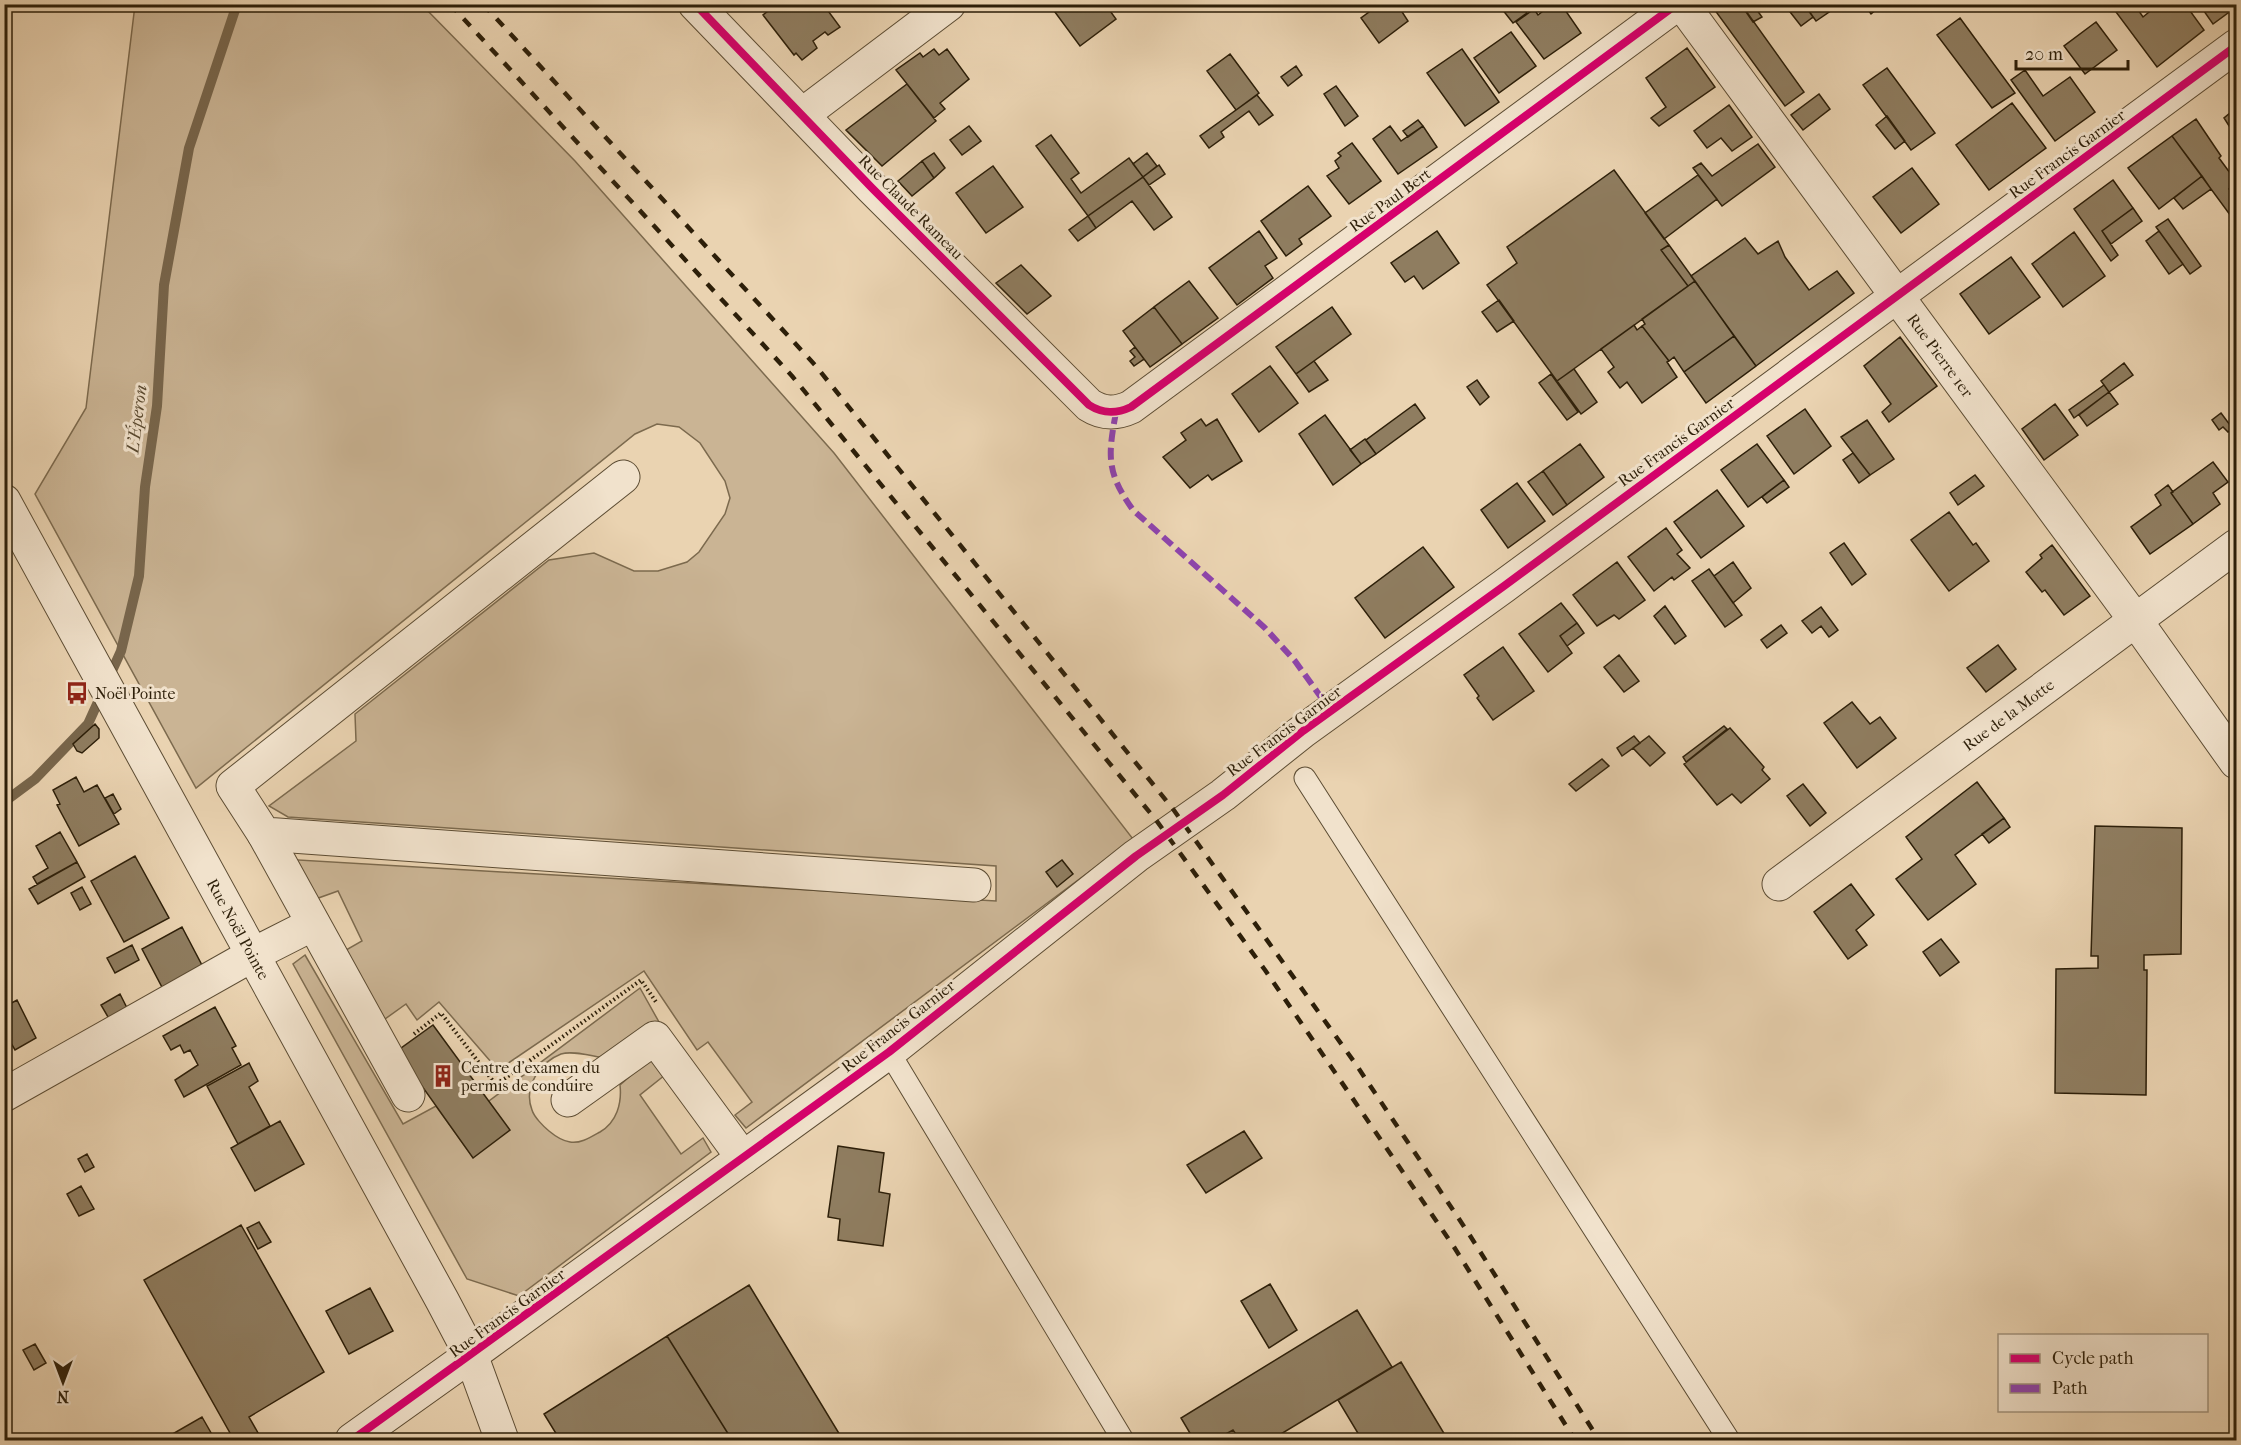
<svg xmlns="http://www.w3.org/2000/svg" width="2241" height="1445" viewBox="0 0 2241 1445" font-family="'IM FELL French Canon',serif">
<rect width="100%" height="100%" fill="#ead3b1"/>
<filter id="stains"><feTurbulence type="fractalNoise" baseFrequency=".00333" numOctaves="4"/><feColorMatrix values="0 0 0 0 .2 0 0 0 0 .09 0 0 0 0 .02 0 0 0 .5 -.17"/></filter>
<radialGradient id="worn" r=".72"><stop offset=".6" stop-color="#630" stop-opacity="0"/><stop offset="1" stop-color="#630" stop-opacity=".3"/></radialGradient>
<path fill="#cab494" stroke="#7c6a4e" stroke-width="1.5" d="M 135,5 L 422,5 L 575,161 L 834,453 L 1133,839 L 746,1128 L 735,1115 L 752,1102 L 708,1042 L 697,1050 L 644,971 L 498,1070 L 439,1002 L 417,1020 L 406,1004 L 378,1024 L 339,954 L 362,941 L 338,891 L 310,901 L 282,859 L 996,901 L 996,866 L 288,817 L 269,806 L 356,741 L 355,714 L 549,560 L 594,553 L 634,571 L 658,571 L 687,562 L 699,552 L 725,514 L 730,498 L 725,481 L 700,443 L 679,427 L 657,424 L 635,434 L 196,788 L 35,494 L 86,408 Z
M 305,955 L 403,1124 L 436,1106 L 473,1157 L 489,1101 L 640,988 L 659,1022 L 607,1058 C 594,1057 574,1050 561,1054 C 540,1062 523,1087 532,1110 C 534,1117 544,1127 549,1131 C 555,1136 563,1141 570,1142 C 580,1144 591,1137 600,1132 C 617,1122 622,1103 620,1085 L 651,1058 L 665,1075 L 640,1095 L 681,1154 L 703,1138 L 711,1152 L 519,1296 L 467,1279 L 293,964 Z"/>
<g fill="none" stroke-linecap="round" stroke-linejoin="round">
<path stroke="#78664c" stroke-width="10" d="M 4,802 L 35,779 L 88,724 L 121,651 L 139,576 L 145,487 L 157,406 L 164,285 L 189,148 L 237,4"/>
</g>
<path fill="#8f7d60" stroke="#2d1f09" stroke-width="1.5" d="M 777,4 L 823,4 L 840,27 L 828,35 L 825,32 L 813,41 L 817,48 L 802,60 L 796,53 L 794,55 L 763,15 Z
M 1049,4 L 1105,4 L 1116,19 L 1080,46 Z
M 1380,4 L 1397,4 L 1408,21 L 1379,43 L 1361,18 Z
M 1498,4 L 1520,4 L 1527,13 L 1513,23 Z
M 1552,4 L 1561,4 L 1581,33 L 1544,59 L 1516,22 L 1534,9 L 1538,15 Z
M 1720,4 L 1741,4 L 1804,92 L 1785,106 L 1714,9 Z
M 1792,4 L 1804,4 L 1813,17 L 1801,26 L 1787,8 Z
M 1804,4 L 1828,4 L 1832,10 L 1816,21 Z
M 1864,4 L 1883,4 L 1871,14 Z
M 2127,4 L 2134,4 L 2143,17 L 2159,4 L 2185,4 L 2204,30 L 2157,67 L 2116,12 Z
M 2199,4 L 2236,4 L 2236,7 L 2213,24 Z
M 1754,6 L 1762,17 L 1753,22 L 1746,12 Z
M 1960,18 L 2015,93 L 1992,108 L 1937,35 Z
M 2096,22 L 2117,50 L 2085,74 L 2064,46 Z
M 1511,32 L 1536,66 L 1499,93 L 1474,58 Z
M 1687,48 L 1715,87 L 1659,126 L 1651,118 L 1666,107 L 1646,78 Z
M 934,49 L 939,55 L 947,49 L 969,79 L 940,103 L 945,109 L 934,118 L 896,70 L 920,53 L 923,57 Z
M 1462,49 L 1499,102 L 1465,126 L 1427,73 Z
M 1230,54 L 1259,93 L 1236,110 L 1207,71 Z
M 1296,66 L 1302,75 L 1288,86 L 1281,77 Z
M 1887,68 L 1935,133 L 1911,150 L 1863,85 Z
M 2025,70 L 2043,96 L 2070,77 L 2095,112 L 2055,141 L 2011,80 Z
M 907,84 L 936,121 L 882,166 L 846,130 Z
M 1336,86 L 1358,116 L 1345,126 L 1324,94 Z
M 1819,94 L 1830,109 L 1803,130 L 1791,115 Z
M 1257,95 L 1273,115 L 1259,125 L 1249,111 L 1221,132 L 1224,137 L 1209,148 L 1200,136 Z
M 2012,103 L 2046,148 L 1989,190 L 1956,145 Z
M 1729,105 L 1752,137 L 1732,151 L 1721,138 L 1707,148 L 1694,131 Z
M 2236,108 L 2236,137 L 2224,118 Z
M 1887,116 L 1905,141 L 1895,149 L 1876,125 Z
M 2196,119 L 2221,156 L 2219,158 L 2236,181 L 2236,184 L 2229,189 L 2236,199 L 2236,223 L 2172,136 Z
M 1418,120 L 1423,126 L 1408,137 L 1403,131 Z
M 969,126 L 981,141 L 962,155 L 950,140 Z
M 1390,126 L 1401,141 L 1423,126 L 1437,147 L 1398,174 L 1373,139 Z
M 1051,135 L 1079,173 L 1071,179 L 1081,193 L 1129,158 L 1143,177 L 1088,216 L 1036,146 Z
M 2172,136 L 2202,176 L 2159,209 L 2128,168 Z
M 1352,143 L 1381,181 L 1349,204 L 1327,176 L 1339,168 L 1335,161 L 1341,156 L 1338,153 Z
M 1758,144 L 1775,167 L 1722,206 L 1693,168 L 1701,163 L 1712,176 Z
M 934,153 L 945,168 L 934,178 L 922,161 Z
M 1147,153 L 1157,166 L 1143,177 L 1133,164 Z
M 922,161 L 934,178 L 912,196 L 898,181 Z
M 1159,165 L 1165,174 L 1149,185 L 1143,177 Z
M 993,166 L 1023,207 L 986,233 L 956,193 Z
M 1912,168 L 1939,204 L 1901,233 L 1873,197 Z
M 1614,170 L 1669,245 L 1661,250 L 1688,286 L 1557,381 L 1487,285 L 1517,263 L 1507,247 Z
M 1698,175 L 1717,199 L 1664,239 L 1645,213 Z
M 2202,176 L 2211,189 L 2183,209 L 2174,198 Z
M 1143,177 L 1172,217 L 1154,230 L 1132,201 L 1096,228 L 1088,216 Z
M 2113,180 L 2133,208 L 2102,231 L 2118,255 L 2111,261 L 2074,209 Z
M 1308,186 L 1331,216 L 1299,239 L 1302,244 L 1286,256 L 1261,221 Z
M 2133,208 L 2142,221 L 2111,244 L 2102,231 Z
M 1088,216 L 1096,228 L 1078,241 L 1069,230 Z
M 2168,219 L 2201,266 L 2190,274 L 2156,227 Z
M 1259,231 L 1277,258 L 1265,266 L 1273,278 L 1237,305 L 1209,268 Z
M 1437,231 L 1459,263 L 1423,289 L 1414,276 L 1405,282 L 1391,263 Z
M 2159,231 L 2183,264 L 2169,274 L 2146,241 Z
M 2074,232 L 2105,276 L 2063,307 L 2032,264 Z
M 1745,238 L 1758,254 L 1778,241 L 1785,257 L 1809,290 L 1837,271 L 1854,293 L 1756,366 L 1691,276 Z
M 1669,245 L 1695,281 L 1688,286 L 1661,250 Z
M 2011,257 L 2040,297 L 1989,334 L 1960,294 Z
M 1021,265 L 1051,296 L 1027,314 L 996,283 Z
M 1189,281 L 1218,318 L 1182,344 L 1154,307 Z
M 1695,281 L 1734,336 L 1684,372 L 1674,357 L 1669,361 L 1642,326 L 1645,324 L 1642,319 Z
M 1499,300 L 1514,321 L 1497,332 L 1482,312 Z
M 1154,307 L 1182,344 L 1150,367 L 1123,331 Z
M 1332,307 L 1351,334 L 1296,374 L 1276,347 Z
M 1634,325 L 1637,330 L 1642,326 L 1669,361 L 1667,362 L 1677,377 L 1642,403 L 1627,382 L 1620,388 L 1608,372 L 1614,367 L 1601,349 Z
M 1734,336 L 1756,366 L 1706,403 L 1684,372 Z
M 1900,337 L 1937,386 L 1889,422 L 1882,412 L 1891,404 L 1864,366 Z
M 1135,347 L 1144,359 L 1134,366 L 1130,361 L 1135,357 L 1130,351 Z
M 1314,361 L 1328,380 L 1309,392 L 1296,374 Z
M 2124,363 L 2133,375 L 2109,392 L 2101,381 Z
M 1270,366 L 1298,403 L 1259,432 L 1232,394 Z
M 1574,369 L 1597,402 L 1581,414 L 1557,381 Z
M 1551,374 L 1578,412 L 1567,420 L 1539,383 Z
M 1477,380 L 1489,397 L 1480,405 L 1467,387 Z
M 2104,385 L 2109,392 L 2074,418 L 2069,410 Z
M 2109,392 L 2118,404 L 2087,426 L 2079,415 Z
M 1415,404 L 1425,418 L 1376,454 L 1366,440 Z
M 2055,404 L 2078,435 L 2044,460 L 2022,429 Z
M 1805,409 L 1831,446 L 1794,474 L 1767,436 Z
M 2221,413 L 2233,429 L 2228,432 L 2223,427 L 2219,430 L 2212,420 Z
M 1325,415 L 1361,464 L 1333,485 L 1299,434 Z
M 1201,419 L 1206,426 L 1217,419 L 1242,461 L 1212,480 L 1208,475 L 1190,488 L 1163,457 L 1186,440 L 1181,433 Z
M 1867,420 L 1894,459 L 1870,475 L 1841,437 Z
M 1365,439 L 1376,454 L 1361,464 L 1350,450 Z
M 1580,444 L 1604,477 L 1567,505 L 1543,471 Z
M 1757,444 L 1784,480 L 1748,507 L 1721,470 Z
M 1853,453 L 1870,475 L 1859,483 L 1843,460 Z
M 2213,462 L 2228,482 L 2213,493 L 2220,504 L 2193,524 L 2171,493 Z
M 1543,471 L 1567,505 L 1553,515 L 1528,482 Z
M 1975,475 L 1984,486 L 1958,505 L 1950,493 Z
M 1784,480 L 1789,487 L 1767,503 L 1762,497 Z
M 1517,483 L 1545,521 L 1508,548 L 1481,510 Z
M 2168,485 L 2173,492 L 2171,493 L 2193,524 L 2150,554 L 2131,527 L 2161,505 L 2155,495 Z
M 1717,490 L 1744,526 L 1701,558 L 1674,522 Z
M 1949,512 L 1973,545 L 1976,543 L 1989,561 L 1949,591 L 1911,540 Z
M 1666,528 L 1682,550 L 1677,554 L 1690,568 L 1674,580 L 1672,577 L 1654,591 L 1628,557 Z
M 1844,543 L 1866,574 L 1852,585 L 1830,553 Z
M 2052,545 L 2090,596 L 2064,615 L 2045,590 L 2042,592 L 2026,572 L 2042,558 L 2040,555 Z
M 1423,547 L 1454,587 L 1385,638 L 1355,598 Z
M 1617,562 L 1645,600 L 1619,619 L 1614,615 L 1597,626 L 1573,595 Z
M 1733,562 L 1751,588 L 1733,603 L 1714,576 Z
M 1709,569 L 1742,615 L 1725,627 L 1692,581 Z
M 1561,603 L 1577,623 L 1560,636 L 1572,653 L 1548,672 L 1519,634 Z
M 1665,606 L 1686,636 L 1675,644 L 1654,616 Z
M 1821,607 L 1838,630 L 1829,637 L 1821,626 L 1812,633 L 1802,621 Z
M 1577,623 L 1584,633 L 1567,646 L 1560,636 Z
M 1781,625 L 1787,633 L 1767,648 L 1761,640 Z
M 1998,645 L 2016,669 L 1986,692 L 1967,668 Z
M 1503,647 L 1534,691 L 1493,720 L 1477,698 L 1479,696 L 1464,675 Z
M 1619,655 L 1639,681 L 1624,692 L 1604,667 Z
M 1852,702 L 1870,724 L 1880,717 L 1896,738 L 1857,768 L 1824,723 Z
M 95,724 L 99,729 L 99,738 L 82,753 L 77,751 L 73,744 Z
M 1724,726 L 1727,729 L 1686,762 L 1683,757 Z
M 1730,728 L 1764,767 L 1762,770 L 1770,779 L 1741,803 L 1732,794 L 1717,805 L 1684,764 Z
M 1634,736 L 1640,743 L 1622,756 L 1617,748 Z
M 1649,736 L 1665,753 L 1650,766 L 1633,748 Z
M 1602,759 L 1609,766 L 1576,791 L 1569,784 Z
M 76,777 L 84,792 L 97,785 L 119,824 L 79,846 L 57,805 L 60,804 L 53,790 Z
M 1977,782 L 2004,818 L 1955,855 L 1976,884 L 1928,920 L 1896,879 L 1922,859 L 1906,837 Z
M 1803,784 L 1826,813 L 1810,826 L 1787,796 Z
M 113,794 L 121,809 L 114,814 L 105,798 Z
M 2004,818 L 2010,827 L 1989,843 L 1982,834 Z
M 2095,826 L 2182,828 L 2181,954 L 2144,955 L 2144,970 L 2147,970 L 2146,1095 L 2055,1093 L 2056,969 L 2098,968 L 2098,956 L 2091,956 Z
M 60,832 L 77,862 L 37,884 L 33,877 L 48,868 L 36,846 Z
M 135,856 L 169,918 L 124,942 L 91,881 Z
M 1062,860 L 1073,874 L 1057,887 L 1046,872 Z
M 77,862 L 85,877 L 38,904 L 29,889 Z
M 1851,884 L 1874,915 L 1856,930 L 1867,945 L 1848,959 L 1814,912 Z
M 82,887 L 91,904 L 80,910 L 71,893 Z
M 182,927 L 204,969 L 164,991 L 142,949 Z
M 1941,939 L 1959,962 L 1940,976 L 1923,952 Z
M 132,945 L 139,960 L 115,973 L 107,958 Z
M 120,994 L 129,1012 L 111,1022 L 101,1005 Z
M 17,1000 L 36,1038 L 15,1050 L 4,1031 L 4,1007 Z
M 215,1007 L 236,1046 L 232,1048 L 241,1065 L 184,1097 L 175,1080 L 198,1065 L 190,1050 L 184,1053 L 180,1045 L 171,1050 L 163,1036 Z
M 433,1025 L 510,1130 L 473,1158 L 397,1051 Z
M 249,1063 L 258,1081 L 249,1087 L 270,1126 L 238,1144 L 207,1086 Z
M 280,1121 L 304,1164 L 255,1191 L 231,1148 Z
M 1244,1131 L 1262,1158 L 1206,1193 L 1187,1165 Z
M 838,1146 L 884,1153 L 879,1192 L 890,1194 L 883,1246 L 838,1240 L 840,1219 L 828,1217 Z
M 87,1154 L 94,1167 L 85,1172 L 78,1159 Z
M 81,1186 L 94,1209 L 79,1216 L 67,1194 Z
M 259,1222 L 271,1242 L 258,1249 L 247,1228 Z
M 241,1225 L 324,1372 L 249,1417 L 262,1440 L 234,1440 L 144,1280 Z
M 1270,1284 L 1297,1330 L 1269,1348 L 1241,1301 Z
M 749,1285 L 843,1440 L 732,1440 L 667,1336 Z
M 370,1288 L 393,1331 L 349,1354 L 326,1311 Z
M 1357,1310 L 1392,1367 L 1271,1440 L 1240,1440 L 1233,1430 L 1215,1440 L 1194,1440 L 1181,1418 Z
M 667,1336 L 732,1440 L 560,1440 L 544,1414 Z
M 35,1344 L 46,1363 L 34,1370 L 23,1350 Z
M 1401,1362 L 1416,1387 L 1448,1440 L 1362,1440 L 1338,1400 Z
M 202,1417 L 214,1438 L 211,1440 L 162,1440 Z"/>
<g fill="none" stroke-linecap="round" stroke-linejoin="round">
<g stroke="#5c4c33" stroke-width="23">
<path id="service" d="M 1305,778 L 1729,1440
M 889,1052 L 1123,1440"/>
</g>
<g stroke="#5c4c33" stroke-width="35">
<g id="minor">
<path d="M 695,4 L 872,188 L 1089,405 C 1103,414 1116,414 1131,407 L 1677,4"/>
<path id="s1" d="M 1682,4 L 2136,621 L 2236,762"/>
<path d="M 802,115 L 949,4"/>
<path d="M 623,477 L 233,786 L 264,834 L 974,885"/>
<path d="M 264,834 L 408,1095"/>
<path id="s2" d="M 1779,884 L 2236,546"/>
<path d="M 4,1095 L 254,954 L 313,924"/>
<path d="M 568,1100 L 655,1038 L 743,1158"/>
<path d="M 352,1440 L 471,1355"/>
</g>
</g>
<g stroke="#5c4c33" stroke-width="35">
<g id="tertiary">
<path id="s3" d="M 4,501 L 442,1300 L 471,1355 L 502,1440"/>
<path d="M 471,1355 L 889,1052 L 1136,856 L 1223,795 L 1303,731 L 1504,586 L 2236,46"/>
</g>
</g>
<path stroke="#2d1f09" stroke-width="4" stroke-dasharray="1.5 3" stroke-linecap="butt" d="M 414,1034 L 441,1013 L 496,1085 L 641,980 L 656,1002"/>
<use href="#service" stroke="#f1e2cc" stroke-width="21"/>
<use href="#minor" stroke="#f1e2cc" stroke-width="33"/>
<use href="#tertiary" stroke="#f1e2cc" stroke-width="33"/>
<path stroke="#2d1f09" stroke-width="4.5" stroke-dasharray="10 10" stroke-linecap="butt" d="M 450,4 L 792,376 L 1156,820 L 1265,970 L 1454,1247 L 1575,1440
M 483,4 L 815,365 L 1173,809 L 1355,1063 L 1469,1234 L 1599,1440"/>
<path stroke="#8e44ad" stroke-width="6" stroke-dasharray="12 6" stroke-linecap="butt" d="M 1116,412 C 1108,456 1106,472 1133,510 L 1265,628 L 1295,661 L 1331,711"/>
<g stroke="#f1e2cc" stroke-width="11">
<path id="cycleway" d="M 695,4 L 872,188 L 1089,405 C 1103,414 1116,414 1131,407 L 1677,4
M 352,1440 L 889,1052 L 1136,856 L 1223,795 L 1303,731 L 1504,586 L 2236,46"/>
</g>
<use href="#cycleway" stroke="#d6006c" stroke-width="8"/>
</g>
<defs>
<g id="bus-bare" transform="scale(1.8)"><path d="M-5-6H5V4H4V6H2V4H-2V6H-4V4H-5ZM-3.5-4V0h7V-4ZM-3.5 1.2v1.5H-2V1.2ZM2 1.2v1.5H3.5V1.2Z" fill="#8f2418" stroke="#f1e2cc" stroke-width="2.5" paint-order="stroke"/></g>
<g id="building-bare" transform="scale(1.8)"><path d="M-4-6H4V6H1V3H-1V6H-4ZM-2.5-4.3h1.7v1.8h-1.7ZM.8-4.3h1.7v1.8H.8ZM-2.5-1h1.7V.8h-1.7ZM.8-1h1.7V.8H.8Z" fill="#8f2418" stroke="#f1e2cc" stroke-width="2.5" paint-order="stroke"/></g>
</defs>
<g fill-rule="evenodd">
<use href="#bus-bare" x="77" y="693"/>
<use href="#building-bare" x="443" y="1076"/>
</g>
<g text-anchor="middle" dominant-baseline="central" stroke-width="6" stroke-linejoin="round" paint-order="stroke">
<g font-size="16" fill="#2d1f09" stroke="#f1e2cc">
<text transform="translate(2067 154) rotate(-36)">Rue Francis Garnier</text>
<text transform="translate(1390 200) rotate(-36)">Rue Paul Bert</text>
<text transform="translate(911 207) rotate(45)">Rue Claude Rameau</text>
<text stroke="none"><textPath href="#s1" startOffset="436">Rue Pierre 1er</textPath></text>
<text transform="translate(1676 442) rotate(-36)">Rue Francis Garnier</text>
<text stroke="none"><textPath href="#s2" startOffset="285">Rue de la Motte</textPath></text>
<text transform="translate(1284 731) rotate(-37)">Rue Francis Garnier</text>
<text stroke="none"><textPath href="#s3" startOffset="488">Rue Noël Pointe</textPath></text>
<text transform="translate(898 1026) rotate(-38)">Rue Francis Garnier</text>
<text transform="translate(507 1313) rotate(-36)">Rue Francis Garnier</text>
</g>
<g font-size="16" fill="#2d1f09" stroke="#f1e2cc" text-anchor="start">
<text x="95" y="693">Noël Pointe</text>
<text x="461" y="1067">Centre d'examen du<tspan x="461" dy="18">permis de conduire</tspan></text>
</g>
<g font-size="18" font-style="italic" fill="#594930" stroke="#f1e2cc">
<text transform="translate(137 419) rotate(-83)">L'Éperon</text>
</g>
</g>
<rect width="2241" height="1445" fill="none" stroke="#ead3b1" stroke-width="24"/>
<rect x="6" y="6" width="2229" height="1433" fill="none" stroke="#2d1f09" stroke-width="3"/>
<rect x="12" y="12" width="2217" height="1421" fill="none" stroke="#2d1f09" stroke-width="1.5"/>
<rect x="1998" y="1334" width="210" height="78" fill="#f1e2cc" stroke="#a3947e" stroke-width="1.5"/>
<rect x="2010" y="1354" width="30" height="9" fill="#d6006c" stroke="#a3947e" stroke-width="1.5"/>
<text x="2052" y="1364" font-size="18" fill="#2d1f09">Cycle path</text>
<rect x="2010" y="1384" width="30" height="9" fill="#8e44ad" stroke="#a3947e" stroke-width="1.5"/>
<text x="2052" y="1394" font-size="18" fill="#2d1f09">Path</text>
<g transform="translate(63 1382) rotate(180)" stroke="#f1e2cc" stroke-width="4.5" paint-order="stroke">
<path d="M0-4.5L10 22L0 15L-10 22Z" fill="#2d1f09"/>
<text y="-9" font-size="16" font-weight="bold" text-anchor="middle" fill="#2d1f09">N</text>
</g>
<path d="M2016 60v9h112v-9" fill="none" stroke="#2d1f09" stroke-width="3"/>
<text x="2025" y="60" font-size="18" fill="#2d1f09" stroke="#f1e2cc" stroke-width="4.5" paint-order="stroke">20 m</text>
<rect width="100%" height="100%" filter="url(#stains)"/>
<rect width="100%" height="100%" fill="url(#worn)"/>
</svg>
